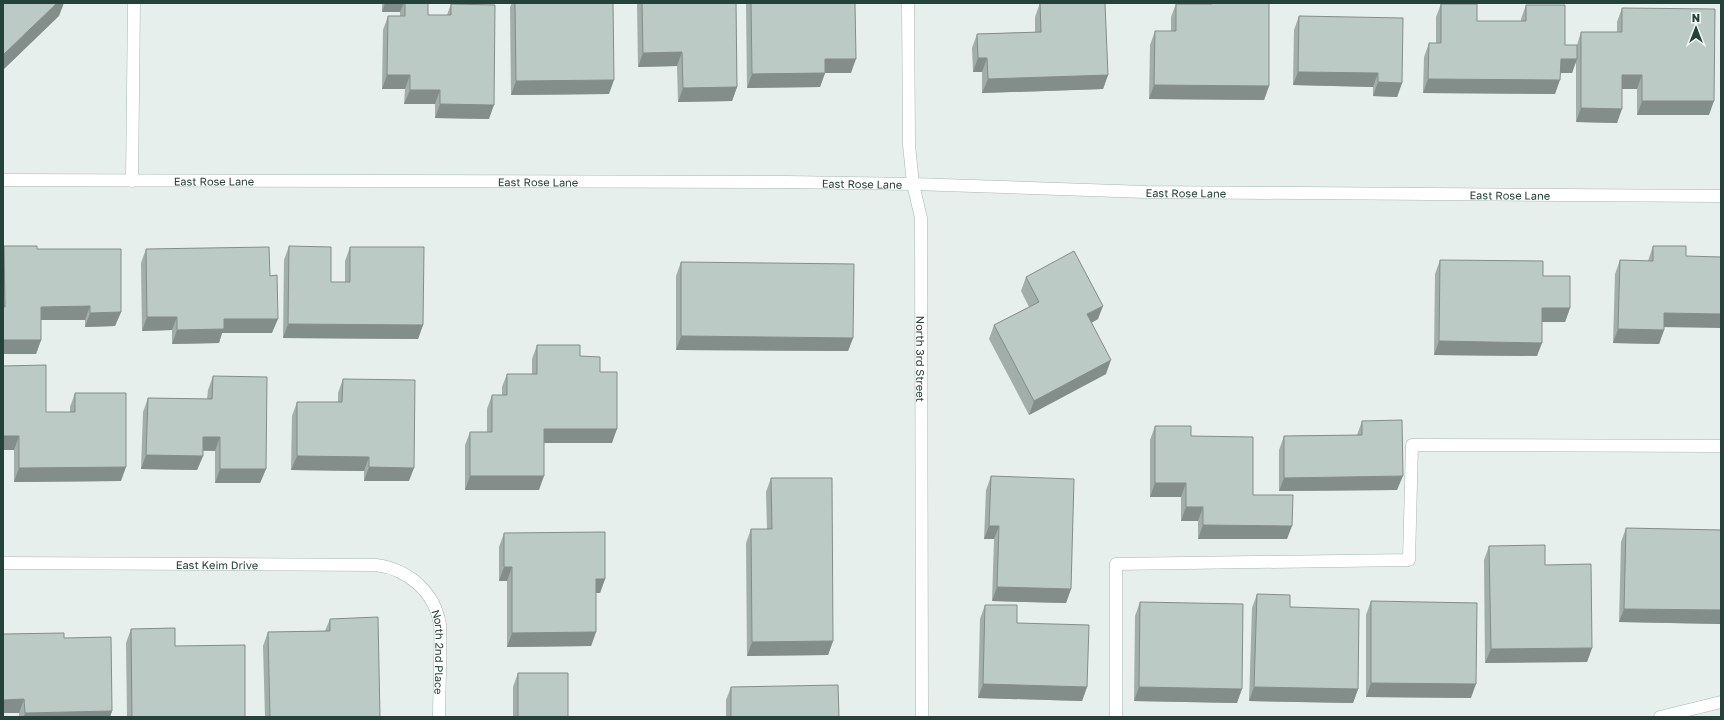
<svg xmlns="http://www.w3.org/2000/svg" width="1724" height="720" viewBox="0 0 1724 720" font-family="'Golos Text',sans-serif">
<rect width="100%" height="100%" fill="#e6efeb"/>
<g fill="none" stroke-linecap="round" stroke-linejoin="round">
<g stroke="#a8b8b2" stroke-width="13">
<path id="lane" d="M 132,181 L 134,3
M 1116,717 L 1116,564 L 1409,560 L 1412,445 L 1721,446"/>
</g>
<g stroke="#a8b8b2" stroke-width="13">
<g id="street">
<path id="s1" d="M 908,3 L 909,145 L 913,184 L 921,218 L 922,717"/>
<path id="s2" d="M 3,180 L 787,182 L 913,184 L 1146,192 L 1721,196"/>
<path id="s3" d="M 3,563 L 376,565 C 408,569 435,592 440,625 C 441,638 440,652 440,665 C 440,682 439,700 439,717"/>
<path d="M 1660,717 L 1721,702"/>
</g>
</g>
<use href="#lane" stroke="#fff" stroke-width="12"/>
<use href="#street" stroke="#fff" stroke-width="12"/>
</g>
<path fill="#a1aea9" d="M 382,3 L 428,3 L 428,15 L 447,15 L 451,4 L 489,119 L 435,118 L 435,104 L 404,104 L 405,89 L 382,89 L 383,30 L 388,16 L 400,16 L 400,12 L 382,12 Z
M 512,3 L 613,3 L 609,94 L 511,95 L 510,7 Z
M 637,3 L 736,3 L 737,87 L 732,101 L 678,102 L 677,66 L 638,67 Z
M 746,3 L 855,3 L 851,73 L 825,73 L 820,87 L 747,88 Z
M 1040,3 L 1108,75 L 1103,89 L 982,93 L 982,72 L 973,72 L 972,48 L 977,34 L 1035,32 L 1035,17 Z
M 1207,3 L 1269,3 L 1269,86 L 1264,100 L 1149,99 L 1150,45 L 1155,31 L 1171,31 L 1171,17 L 1176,4 L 1207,4 Z
M 1441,4 L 1477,21 L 1521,21 L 1521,19 L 1526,5 L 1565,45 L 1577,45 L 1581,32 L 1617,32 L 1617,22 L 1622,8 L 1709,115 L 1637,115 L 1637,89 L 1622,89 L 1617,123 L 1576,122 L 1576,62 L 1572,73 L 1561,73 L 1555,94 L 1423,93 L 1424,57 L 1429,43 L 1436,43 L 1436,17 Z
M 1299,16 L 1402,83 L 1397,97 L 1373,96 L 1373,87 L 1293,85 L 1294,30 Z
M 4,246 L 37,249 L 121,312 L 115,326 L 85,327 L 85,320 L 41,320 L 41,340 L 36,354 L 3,354 L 3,250 Z
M 289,246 L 331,282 L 345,282 L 345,261 L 350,247 L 423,325 L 418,339 L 283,338 L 284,260 Z
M 1653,246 L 1664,327 L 1664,330 L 1659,344 L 1613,343 L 1615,274 L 1620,260 L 1648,261 Z
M 146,249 L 270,276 L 272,333 L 222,333 L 219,343 L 172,344 L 172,330 L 142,331 L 141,263 Z
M 1440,260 L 1543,276 L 1570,308 L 1565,322 L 1542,322 L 1537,356 L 1434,355 L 1435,274 Z
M 681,262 L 853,338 L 848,351 L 676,350 L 676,276 Z
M 1026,277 L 1098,319 L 1091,323 L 1106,374 L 1029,415 L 989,339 L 994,325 L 1029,307 L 1021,291 Z
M 537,345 L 580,356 L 600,372 L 612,443 L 544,443 L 539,490 L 465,490 L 465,445 L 470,432 L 487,432 L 487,409 L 492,395 L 502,395 L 502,387 L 507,374 L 532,374 L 532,359 Z
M 213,376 L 266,469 L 260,483 L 215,483 L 215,451 L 203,451 L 203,456 L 197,470 L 141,469 L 143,412 L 148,398 L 207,399 L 208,390 Z
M 343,379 L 409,481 L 364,481 L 364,471 L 291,470 L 292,416 L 297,402 L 338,402 L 338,393 Z
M 75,393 L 121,481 L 14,482 L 14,450 L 3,450 L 46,412 L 70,412 L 70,407 Z
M 1362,421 L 1397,490 L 1279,491 L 1279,450 L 1284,436 L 1357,435 Z
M 1155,426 L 1191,436 L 1253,495 L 1287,539 L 1198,539 L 1198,521 L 1181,521 L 1181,497 L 1150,497 L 1150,440 Z
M 991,476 L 1071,589 L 1066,603 L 992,601 L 994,539 L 984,539 L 986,490 Z
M 771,478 L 833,641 L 828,655 L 747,656 L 746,543 L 751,529 L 767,529 L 766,492 Z
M 1626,528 L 1721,530 L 1721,624 L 1619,622 L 1621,542 Z
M 504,533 L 605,579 L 600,593 L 596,593 L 596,632 L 591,646 L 507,647 L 507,581 L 499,581 L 499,547 Z
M 1489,546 L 1545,565 L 1592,648 L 1587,662 L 1485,663 L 1484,560 Z
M 1257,594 L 1290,607 L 1358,689 L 1353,703 L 1249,701 L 1252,608 Z
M 1371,601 L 1471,698 L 1366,697 L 1366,615 Z
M 1140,602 L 1237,703 L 1134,701 L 1135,616 Z
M 985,605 L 1017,623 L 1087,687 L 1082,701 L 978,698 L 980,619 Z
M 330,619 L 380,717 L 265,717 L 263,646 L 268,632 L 325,631 Z
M 131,629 L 245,717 L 127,717 L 126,643 Z
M 64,638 L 112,711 L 110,717 L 19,717 L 19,713 L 3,713 Z
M 518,673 L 568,717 L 513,717 L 513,687 Z
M 731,687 L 839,717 L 726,717 L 726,700 Z"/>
<path fill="#838d89" d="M 57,3 L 64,3 L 59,16 L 3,70 L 3,55 Z
M 385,3 L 404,3 L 400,12 L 382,12 Z
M 682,52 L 677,66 L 638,67 L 643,53 Z
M 978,58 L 987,58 L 982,72 L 973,72 Z
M 825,59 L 856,59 L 851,73 L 825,73 L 820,87 L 747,88 L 752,74 Z
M 1561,59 L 1577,59 L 1572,73 L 1556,73 Z
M 1298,72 L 1378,73 L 1373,87 L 1293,85 Z
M 387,75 L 410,75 L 405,89 L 382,89 Z
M 1108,75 L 1103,89 L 982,93 L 988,79 Z
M 1622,75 L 1642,75 L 1637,89 L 1617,89 Z
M 1428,79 L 1560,80 L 1555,94 L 1423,93 Z
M 614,80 L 609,94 L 511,95 L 516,81 Z
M 1378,82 L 1402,83 L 1397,97 L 1373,96 Z
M 1154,85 L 1269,86 L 1264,100 L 1149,99 Z
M 737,87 L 732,101 L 678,102 L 683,88 Z
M 410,90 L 440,90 L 435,104 L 404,104 Z
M 1642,101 L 1714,101 L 1709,115 L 1637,115 Z
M 440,104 L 494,105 L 489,119 L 435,118 Z
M 1581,108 L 1622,109 L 1617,123 L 1576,122 Z
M 90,306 L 85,320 L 36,320 L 41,307 Z
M 1103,306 L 1098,319 L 1082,328 L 1087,314 Z
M 1542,308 L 1570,308 L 1565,322 L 1537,322 Z
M 121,312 L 115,326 L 85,327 L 90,313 Z
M 1664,313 L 1721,314 L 1721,328 L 1659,327 Z
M 147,317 L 177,317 L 172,330 L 142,331 Z
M 224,319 L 278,319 L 272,333 L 222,333 L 219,343 L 172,344 L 177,330 Z
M 288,324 L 423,325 L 418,339 L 283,338 Z
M 1618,329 L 1664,330 L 1659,344 L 1613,343 Z
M 681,336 L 853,338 L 848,351 L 676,350 Z
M 3,340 L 41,340 L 36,354 L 3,354 Z
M 1439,341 L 1542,343 L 1537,356 L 1434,355 Z
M 1111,360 L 1106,374 L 1029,415 L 1034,401 Z
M 544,429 L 617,429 L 612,443 L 539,443 Z
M 3,436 L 19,436 L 14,450 L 3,450 Z
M 203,437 L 220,437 L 215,451 L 198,450 Z
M 146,455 L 203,456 L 197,470 L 141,469 Z
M 297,456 L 369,457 L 364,471 L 291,470 Z
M 126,467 L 121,481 L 14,482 L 19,468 Z
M 369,467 L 414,468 L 409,481 L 364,481 Z
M 220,469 L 266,469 L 260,483 L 215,483 Z
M 470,476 L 544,476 L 539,490 L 465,490 Z
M 1403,476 L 1397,490 L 1279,491 L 1284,478 Z
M 1155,483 L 1186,483 L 1181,497 L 1150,497 Z
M 1186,507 L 1203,507 L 1198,521 L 1181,521 Z
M 1203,525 L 1292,526 L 1287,539 L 1198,539 Z
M 989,526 L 999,526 L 994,539 L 984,539 Z
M 504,567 L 512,567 L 507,581 L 499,581 Z
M 596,579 L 605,579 L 600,593 L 591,593 Z
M 997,587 L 1071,589 L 1066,603 L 992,601 Z
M 1624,609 L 1721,610 L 1721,624 L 1619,622 Z
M 596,632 L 591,646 L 507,647 L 512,633 Z
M 833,641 L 828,655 L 747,656 L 752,642 Z
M 1592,648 L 1587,662 L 1485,663 L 1491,649 Z
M 1371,683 L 1476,684 L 1471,698 L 1366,697 Z
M 983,684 L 1087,687 L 1082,701 L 978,698 Z
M 1139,687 L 1242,689 L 1237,703 L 1134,701 Z
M 1254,687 L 1358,689 L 1353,703 L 1249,701 Z
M 24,699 L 19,713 L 3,713 L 3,700 Z
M 112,711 L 110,717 L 23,717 L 25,713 Z"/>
<path fill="#bbcac4" stroke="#838d89" d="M 3,3 L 57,3 L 3,55 Z
M 405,3 L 428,3 L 428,15 L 451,15 L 451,4 L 495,5 L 494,105 L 440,104 L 440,90 L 410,90 L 410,75 L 387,75 L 388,16 L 405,16 Z
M 515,3 L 613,3 L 614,80 L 516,81 Z
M 642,3 L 736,3 L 737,87 L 683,88 L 682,52 L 643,53 Z
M 751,3 L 855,3 L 856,59 L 825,59 L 825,73 L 752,74 Z
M 1040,3 L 1105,3 L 1108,75 L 988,79 L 987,58 L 978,58 L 977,34 L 1041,32 Z
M 1212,3 L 1269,3 L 1269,86 L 1154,85 L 1155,31 L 1176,31 L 1176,4 L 1212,4 Z
M 1441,4 L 1477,4 L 1477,21 L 1526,21 L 1526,5 L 1565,5 L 1565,45 L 1577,45 L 1577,59 L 1561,59 L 1560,80 L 1428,79 L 1429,43 L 1441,43 Z
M 1622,8 L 1715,9 L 1714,101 L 1642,101 L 1642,75 L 1622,75 L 1622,109 L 1581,108 L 1581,32 L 1622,32 Z
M 1299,16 L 1403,18 L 1402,83 L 1378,82 L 1378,73 L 1298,72 Z
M 4,246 L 37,246 L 37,249 L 121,249 L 121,312 L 90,313 L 90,306 L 41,307 L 41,340 L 3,340 L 3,307 L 5,307 Z
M 289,246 L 331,247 L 331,282 L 350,282 L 350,247 L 424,247 L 423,325 L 288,324 Z
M 1653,246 L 1686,246 L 1686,256 L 1721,257 L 1721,314 L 1664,313 L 1664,330 L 1618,329 L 1620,260 L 1653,261 Z
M 269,247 L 270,276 L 277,275 L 278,319 L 224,319 L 224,329 L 177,330 L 177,317 L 147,317 L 146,249 Z
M 1074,251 L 1103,306 L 1087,314 L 1111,360 L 1034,401 L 994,325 L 1039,302 L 1026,277 Z
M 1440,260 L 1543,261 L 1543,276 L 1570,276 L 1570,308 L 1542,308 L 1542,343 L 1439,341 Z
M 681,262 L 854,264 L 853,338 L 681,336 Z
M 537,345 L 580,345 L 580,356 L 600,357 L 600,372 L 617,372 L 617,429 L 544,429 L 544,476 L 470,476 L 470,432 L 492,432 L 492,395 L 507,395 L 507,374 L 537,374 Z
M 46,365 L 46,412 L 75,412 L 75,393 L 126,393 L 126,467 L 19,468 L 19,436 L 3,436 L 3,366 Z
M 213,376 L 267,377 L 266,469 L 220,469 L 220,437 L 203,437 L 203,456 L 146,455 L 148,398 L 212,399 Z
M 343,379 L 415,380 L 414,468 L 369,467 L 369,457 L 297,456 L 297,402 L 342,402 Z
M 1402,420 L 1403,476 L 1284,478 L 1284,436 L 1362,435 L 1362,421 Z
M 1155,426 L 1191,426 L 1191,436 L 1253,437 L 1253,495 L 1293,495 L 1292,526 L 1203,525 L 1203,507 L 1186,507 L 1186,483 L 1155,483 Z
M 991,476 L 1074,479 L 1071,589 L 997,587 L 999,526 L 989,526 Z
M 771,478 L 832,478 L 833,641 L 752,642 L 751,529 L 772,529 Z
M 1626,528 L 1721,530 L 1721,610 L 1624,609 Z
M 605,532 L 605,579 L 596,579 L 596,632 L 512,633 L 512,567 L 504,567 L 504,533 Z
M 1545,545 L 1545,565 L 1591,564 L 1592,648 L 1491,649 L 1489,546 Z
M 1257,594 L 1290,595 L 1290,607 L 1359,609 L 1358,689 L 1254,687 Z
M 1371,601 L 1477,603 L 1476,684 L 1371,683 Z
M 1140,602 L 1243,604 L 1242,689 L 1139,687 Z
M 985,605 L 1017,605 L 1017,623 L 1089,625 L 1087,687 L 983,684 Z
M 378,617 L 380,717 L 270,717 L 268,632 L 330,631 L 330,619 Z
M 175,628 L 175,646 L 245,645 L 245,717 L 132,717 L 131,629 Z
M 64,633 L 64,638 L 111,637 L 112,711 L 25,713 L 24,699 L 3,700 L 3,634 Z
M 518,673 L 568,673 L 568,717 L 518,717 Z
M 838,685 L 839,717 L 731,717 L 731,687 Z"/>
<g text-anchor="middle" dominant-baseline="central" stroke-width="4" stroke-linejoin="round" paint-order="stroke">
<g font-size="11" fill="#24423a" stroke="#f7fbf9">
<text stroke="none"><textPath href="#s2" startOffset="211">East Rose Lane</textPath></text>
<text stroke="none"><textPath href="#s2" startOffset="535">East Rose Lane</textPath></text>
<text stroke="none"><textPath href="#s2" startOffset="859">East Rose Lane</textPath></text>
<text stroke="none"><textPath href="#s2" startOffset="1183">East Rose Lane</textPath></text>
<text stroke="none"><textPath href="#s2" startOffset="1507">East Rose Lane</textPath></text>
<text stroke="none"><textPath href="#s1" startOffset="357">North 3rd Street</textPath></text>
<text stroke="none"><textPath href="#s3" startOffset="214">East Keim Drive</textPath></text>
<text stroke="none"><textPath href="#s3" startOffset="494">North 2nd Place</textPath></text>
</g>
</g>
<rect width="1724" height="720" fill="none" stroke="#24423a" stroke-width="8"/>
<g transform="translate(1696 28)" stroke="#f7fbf9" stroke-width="3" paint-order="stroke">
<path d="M0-3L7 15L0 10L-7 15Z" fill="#24423a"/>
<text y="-6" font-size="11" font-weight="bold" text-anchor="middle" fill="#24423a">N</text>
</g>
</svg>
